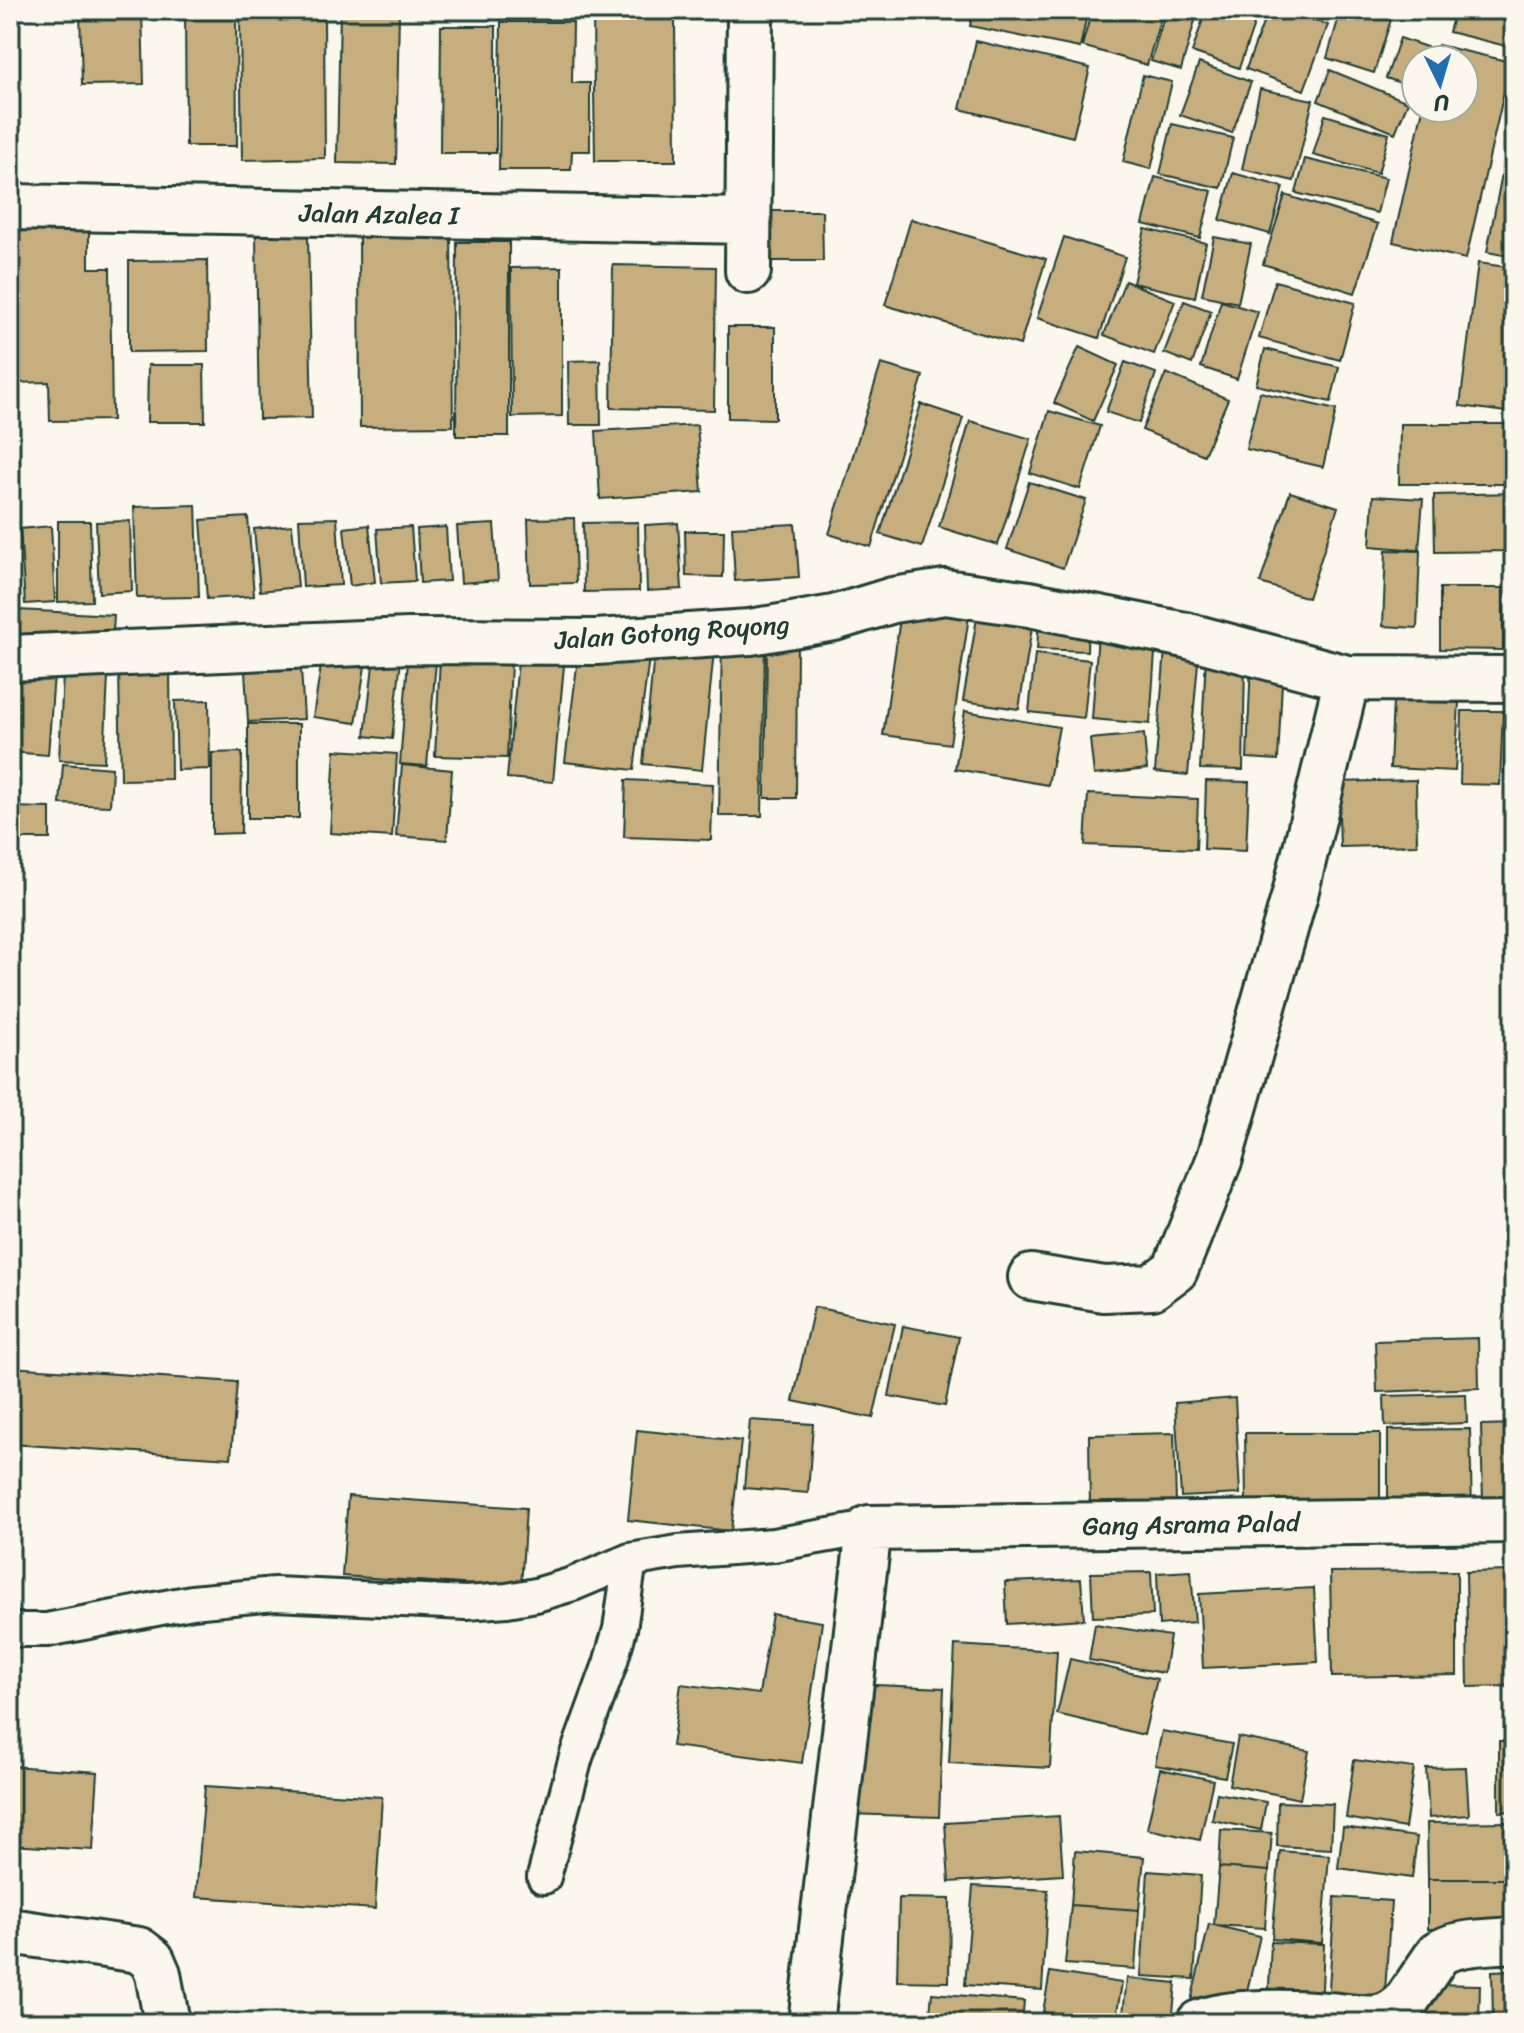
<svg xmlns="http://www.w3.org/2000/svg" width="1524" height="2033" viewBox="0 0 1524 2033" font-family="Sriracha,sans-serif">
<rect width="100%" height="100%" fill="#fbf7ec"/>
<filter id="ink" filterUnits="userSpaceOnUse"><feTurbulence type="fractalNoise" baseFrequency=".0125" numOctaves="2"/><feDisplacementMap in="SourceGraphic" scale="16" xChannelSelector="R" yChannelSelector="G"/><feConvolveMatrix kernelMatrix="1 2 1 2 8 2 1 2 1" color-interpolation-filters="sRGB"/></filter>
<g filter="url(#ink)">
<path fill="#c7ae7e" stroke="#1f3d34" stroke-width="2" d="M 80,10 L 142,10 L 144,84 L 82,85 Z
M 185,10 L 236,10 L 237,146 L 186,146 Z
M 340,10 L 399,10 L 396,164 L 337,163 Z
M 973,10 L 1088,10 L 1080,48 L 970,26 Z
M 1092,10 L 1163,10 L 1147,65 L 1082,46 Z
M 1166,10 L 1198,10 L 1181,70 L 1151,61 Z
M 1206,10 L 1259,10 L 1239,68 L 1192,52 Z
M 1268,10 L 1286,10 L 1328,25 L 1304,90 L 1246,69 Z
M 1341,10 L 1394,10 L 1374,73 L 1327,58 Z
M 1455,10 L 1514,10 L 1514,48 L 1449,32 Z
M 675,17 L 676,161 L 595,161 L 593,18 Z
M 324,18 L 325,158 L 242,160 L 240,19 Z
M 501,22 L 573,22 L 572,83 L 590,83 L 590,151 L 572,151 L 571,170 L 499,170 Z
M 441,26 L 496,26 L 496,153 L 440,153 Z
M 1400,38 L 1435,50 L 1432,60 L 1416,60 L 1416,88 L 1386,78 Z
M 976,41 L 1090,68 L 1073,137 L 960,109 Z
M 1438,45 L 1511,62 L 1466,259 L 1393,242 L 1423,108 L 1464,108 L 1464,60 L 1434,60 Z
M 10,47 L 17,47 L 15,121 L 10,121 Z
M 1199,63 L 1251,82 L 1232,133 L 1180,115 Z
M 1330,70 L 1408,102 L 1395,133 L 1318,101 Z
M 1143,75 L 1172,82 L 1151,169 L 1123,162 Z
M 1260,89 L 1313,100 L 1294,181 L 1242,169 Z
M 1325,115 L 1389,134 L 1378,173 L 1313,155 Z
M 1172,124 L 1233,138 L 1221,188 L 1160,174 Z
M 1511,126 L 1514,127 L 1514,257 L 1487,252 Z
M 1305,159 L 1386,178 L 1377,213 L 1296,193 Z
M 1233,173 L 1283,187 L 1270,234 L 1220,220 Z
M 1155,177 L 1212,191 L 1200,238 L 1143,224 Z
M 1285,195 L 1378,224 L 1355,293 L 1263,264 Z
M 766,211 L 822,211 L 823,261 L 766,261 Z
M 911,219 L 1046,259 L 1020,345 L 885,305 Z
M 89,226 L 89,268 L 110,268 L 112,420 L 50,421 L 49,382 L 11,383 L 10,227 Z
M 1145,229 L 1206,243 L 1195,297 L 1133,283 Z
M 451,233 L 453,426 L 360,427 L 359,234 Z
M 308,235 L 312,418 L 259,419 L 256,236 Z
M 1064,237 L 1125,257 L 1099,338 L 1037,318 Z
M 1214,237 L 1251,244 L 1238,303 L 1202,295 Z
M 457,242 L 509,242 L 509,436 L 456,436 Z
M 207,260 L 208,351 L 129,352 L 129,261 Z
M 1478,263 L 1514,268 L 1514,413 L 1460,406 Z
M 613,265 L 716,267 L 714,410 L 611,408 Z
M 562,267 L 562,416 L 512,417 L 511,268 Z
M 1125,281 L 1175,301 L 1154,354 L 1104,335 Z
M 1275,281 L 1355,303 L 1340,360 L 1259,338 Z
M 1184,301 L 1211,311 L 1192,364 L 1164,353 Z
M 1221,301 L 1258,312 L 1237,379 L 1201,367 Z
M 728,327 L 775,327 L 775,419 L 728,418 Z
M 1079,347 L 1118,365 L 1093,421 L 1054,403 Z
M 1265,349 L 1339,367 L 1331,402 L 1256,385 Z
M 600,360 L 601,425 L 569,425 L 568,361 Z
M 1125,362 L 1156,373 L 1139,423 L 1106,412 Z
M 881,364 L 923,376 L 871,547 L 829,534 Z
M 148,365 L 204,365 L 205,422 L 147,422 Z
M 1166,373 L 1228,399 L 1204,455 L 1142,430 Z
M 1260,392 L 1336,410 L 1323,467 L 1246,449 Z
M 921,404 L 963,418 L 922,547 L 880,534 Z
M 1049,411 L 1100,426 L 1080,489 L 1030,473 Z
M 970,421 L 1031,439 L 998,545 L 939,527 Z
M 1400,424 L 1514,424 L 1514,484 L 1399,484 Z
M 697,425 L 702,492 L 600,499 L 596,431 Z
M 1029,482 L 1086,500 L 1063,568 L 1007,549 Z
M 1290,492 L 1338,507 L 1308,598 L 1260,583 Z
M 1514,493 L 1514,551 L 1435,552 L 1434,495 Z
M 1373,496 L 1423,499 L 1419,550 L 1370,546 Z
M 196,505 L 199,597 L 137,598 L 134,507 Z
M 248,517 L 254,596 L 207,599 L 201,520 Z
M 337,518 L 341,585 L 303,587 L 299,519 Z
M 574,518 L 576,583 L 530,584 L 528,519 Z
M 58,521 L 90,521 L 92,601 L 58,602 Z
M 130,521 L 132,591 L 99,593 L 96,522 Z
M 638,522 L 639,591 L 584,592 L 583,523 Z
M 678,523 L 682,589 L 647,591 L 645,525 Z
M 494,524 L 498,580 L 461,583 L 457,526 Z
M 795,524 L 799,577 L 735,581 L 732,527 Z
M 292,525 L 298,587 L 260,591 L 254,529 Z
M 369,525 L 375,582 L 350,586 L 344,528 Z
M 51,526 L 55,602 L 25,604 L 20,529 Z
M 411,527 L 415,581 L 381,583 L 377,529 Z
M 446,527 L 449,581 L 420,583 L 417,529 Z
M 685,531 L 724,531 L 723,577 L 686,576 Z
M 10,534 L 13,534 L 15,602 L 10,603 Z
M 1386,550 L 1420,551 L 1417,628 L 1383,626 Z
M 1512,560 L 1514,560 L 1514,654 L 1511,654 Z
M 1440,588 L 1503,588 L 1503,650 L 1440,649 Z
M 902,605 L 969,616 L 950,744 L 883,735 Z
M 18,610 L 114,615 L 112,649 L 16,644 Z
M 978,612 L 1033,621 L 1019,709 L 963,701 Z
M 1039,617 L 1088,619 L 1087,651 L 1037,649 Z
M 1098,633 L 1156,638 L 1150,724 L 1092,719 Z
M 722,638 L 765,638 L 762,816 L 719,816 Z
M 767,641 L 797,642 L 796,798 L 765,798 Z
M 655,645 L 714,651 L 702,770 L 643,764 Z
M 409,647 L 437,649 L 427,766 L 400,764 Z
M 1165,649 L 1199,651 L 1188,775 L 1155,772 Z
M 579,650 L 649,658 L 634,770 L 565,762 Z
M 300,651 L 304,719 L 248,722 L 244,654 Z
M 519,651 L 565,655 L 553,782 L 507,778 Z
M 323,653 L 366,660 L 356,723 L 313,717 Z
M 1035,654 L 1090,660 L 1084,718 L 1029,712 Z
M 374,656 L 401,660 L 392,739 L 365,736 Z
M 1206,657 L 1245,661 L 1243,770 L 1200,769 Z
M 440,658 L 511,661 L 507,758 L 435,756 Z
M 1251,662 L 1283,663 L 1278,760 L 1247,758 Z
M 119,669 L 170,669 L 171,779 L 121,780 Z
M 10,671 L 54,674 L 48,755 L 10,752 Z
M 63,674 L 108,676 L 104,762 L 59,760 Z
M 209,700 L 210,769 L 177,770 L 175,701 Z
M 1393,700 L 1459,703 L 1455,771 L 1390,768 Z
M 965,711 L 1059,727 L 1048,785 L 955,769 Z
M 1462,711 L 1503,711 L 1500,785 L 1460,784 Z
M 1506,722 L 1514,723 L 1514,774 L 1504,773 Z
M 248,724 L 299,724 L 299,818 L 248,818 Z
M 1144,734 L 1147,769 L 1094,775 L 1090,739 Z
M 335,750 L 397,754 L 392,837 L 330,833 Z
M 242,752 L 241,833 L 212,834 L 212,753 Z
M 63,764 L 112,768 L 110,806 L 60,804 Z
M 402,765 L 452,770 L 447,840 L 396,836 Z
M 626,780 L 713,784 L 711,840 L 624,837 Z
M 1416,780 L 1417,845 L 1340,847 L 1338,782 Z
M 1206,781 L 1249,782 L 1246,851 L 1204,849 Z
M 1088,794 L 1198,799 L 1196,849 L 1085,845 Z
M 10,807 L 50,808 L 50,839 L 10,839 Z
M 814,1307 L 895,1324 L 873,1418 L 793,1401 Z
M 903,1326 L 959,1337 L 945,1406 L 889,1396 Z
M 1478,1338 L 1479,1388 L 1377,1392 L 1375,1341 Z
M 10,1367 L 237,1382 L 231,1458 L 10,1444 Z
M 1466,1394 L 1467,1423 L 1385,1426 L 1384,1396 Z
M 1235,1398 L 1240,1494 L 1181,1497 L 1175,1403 Z
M 750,1420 L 813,1424 L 808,1493 L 744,1488 Z
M 1514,1424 L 1514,1502 L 1483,1502 L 1481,1425 Z
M 1470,1429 L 1472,1511 L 1388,1512 L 1388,1430 Z
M 637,1430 L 741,1441 L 731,1531 L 628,1520 Z
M 1174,1433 L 1176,1503 L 1090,1505 L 1089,1435 Z
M 1245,1433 L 1380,1433 L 1380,1503 L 1246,1503 Z
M 348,1496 L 526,1508 L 521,1588 L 342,1576 Z
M 1191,1571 L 1195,1622 L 1159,1625 L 1157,1573 Z
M 1457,1571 L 1457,1675 L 1332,1677 L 1330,1572 Z
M 1514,1571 L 1514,1686 L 1468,1687 L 1466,1572 Z
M 1151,1572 L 1153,1615 L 1093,1617 L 1091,1573 Z
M 1081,1579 L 1084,1619 L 1007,1624 L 1005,1582 Z
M 1314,1588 L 1318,1662 L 1203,1668 L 1199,1594 Z
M 772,1614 L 822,1622 L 802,1763 L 672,1746 L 681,1684 L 759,1694 Z
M 1095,1624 L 1170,1636 L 1164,1673 L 1089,1660 Z
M 955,1645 L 1057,1651 L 1050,1768 L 949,1763 Z
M 1070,1659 L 1157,1679 L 1144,1735 L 1057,1714 Z
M 853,1684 L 944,1688 L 939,1817 L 848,1814 Z
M 1162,1731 L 1232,1744 L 1225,1777 L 1155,1765 Z
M 1238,1737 L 1309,1751 L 1300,1799 L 1229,1785 Z
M 1499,1741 L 1514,1741 L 1514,1811 L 1499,1812 Z
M 1354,1760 L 1414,1768 L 1405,1828 L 1346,1818 Z
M 10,1766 L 98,1772 L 93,1850 L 10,1845 Z
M 1466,1767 L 1469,1815 L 1429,1818 L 1426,1768 Z
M 1160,1769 L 1213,1780 L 1200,1840 L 1147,1829 Z
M 205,1786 L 382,1797 L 375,1909 L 196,1897 Z
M 1217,1793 L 1266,1802 L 1261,1830 L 1212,1820 Z
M 1278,1802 L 1333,1804 L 1331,1849 L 1277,1846 Z
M 1059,1816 L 1063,1875 L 949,1882 L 945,1823 Z
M 1514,1822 L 1514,1879 L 1428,1879 L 1427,1823 Z
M 1343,1827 L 1417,1837 L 1412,1878 L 1338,1868 Z
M 1221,1830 L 1272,1833 L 1269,1871 L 1219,1867 Z
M 1075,1851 L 1144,1857 L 1139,1910 L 1071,1905 Z
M 1280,1851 L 1329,1855 L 1322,1943 L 1272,1939 Z
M 1219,1867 L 1269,1871 L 1265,1928 L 1214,1925 Z
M 1148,1871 L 1201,1875 L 1194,1979 L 1141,1976 Z
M 1428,1879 L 1514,1879 L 1514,1929 L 1428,1929 Z
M 973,1886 L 1048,1890 L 1042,1990 L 965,1985 Z
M 1335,1897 L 1391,1901 L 1384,2007 L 1328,2003 Z
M 899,1898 L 950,1899 L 949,1982 L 897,1981 Z
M 1071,1905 L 1139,1910 L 1135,1969 L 1065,1964 Z
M 1209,1924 L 1260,1936 L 1242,2012 L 1191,2001 Z
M 1271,1942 L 1324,1944 L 1321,2010 L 1268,2008 Z
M 1514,1970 L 1514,2023 L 1493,2023 L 1492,1971 Z
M 1050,1972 L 1122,1983 L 1115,2023 L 1043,2012 Z
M 1127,1978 L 1176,1983 L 1172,2023 L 1122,2023 Z
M 1424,1984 L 1480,1985 L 1479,2023 L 1424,2023 Z
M 932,1993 L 1024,2001 L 1022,2023 L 929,2023 Z
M 1043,2012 L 1110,2023 L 1042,2023 Z"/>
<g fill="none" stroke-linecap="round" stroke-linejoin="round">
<g stroke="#1f3d34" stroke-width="38">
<path id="lane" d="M 10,1630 L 47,1630 L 192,1602 L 275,1594 L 466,1603 L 507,1600 L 536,1595 L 573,1584 L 630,1560
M 544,1877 L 576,1757 L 610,1664 L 620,1629 L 630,1560 L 678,1552 L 773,1545 L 869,1528"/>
</g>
<g stroke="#1f3d34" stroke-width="50">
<path id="street" d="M 10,207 L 748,221
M 748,271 L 750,10
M 10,658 L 408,641 L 596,642 L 750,632 L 834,618 L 893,600 L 945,592 L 1029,604 L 1185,635 L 1347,678 L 1514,679
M 1031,1277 L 1104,1289 L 1152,1287 L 1175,1270 L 1220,1158 L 1295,894 L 1347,678
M 10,1931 L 139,1950 L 152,1960 L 158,1974 L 167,2023
M 811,2023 L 869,1528 L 1514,1520
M 1199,2023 C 1229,2010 1294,2012 1327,2015 C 1343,2016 1361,2020 1377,2018 C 1387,2017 1396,2011 1404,2004 L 1438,1954 C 1455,1941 1492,1942 1514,1940"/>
</g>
<use href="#lane" stroke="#fbf7ec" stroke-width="32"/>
<use href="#street" stroke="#fbf7ec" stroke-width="44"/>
</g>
</g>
<g text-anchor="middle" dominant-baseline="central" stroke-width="6" stroke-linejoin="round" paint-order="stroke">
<g font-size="26" fill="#1f3d34" stroke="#fbf7ec">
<text transform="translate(379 214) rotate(1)">Jalan Azalea I</text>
<text transform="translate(672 632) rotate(-4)">Jalan Gotong Royong</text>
<text transform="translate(1191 1524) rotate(-1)">Gang Asrama Palad</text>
</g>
</g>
<rect width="1524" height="2033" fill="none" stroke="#fbf7ec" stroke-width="40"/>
<rect x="20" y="20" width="1484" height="1993" fill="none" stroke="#1f3d34" stroke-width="3" filter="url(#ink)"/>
<g transform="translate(1440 84) rotate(175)"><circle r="38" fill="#fbf7ec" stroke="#a3ada2" stroke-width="2"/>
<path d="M0-6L14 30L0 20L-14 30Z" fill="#1f6fb2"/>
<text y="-12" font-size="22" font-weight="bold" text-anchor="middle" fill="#1f3d34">U</text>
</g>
</svg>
